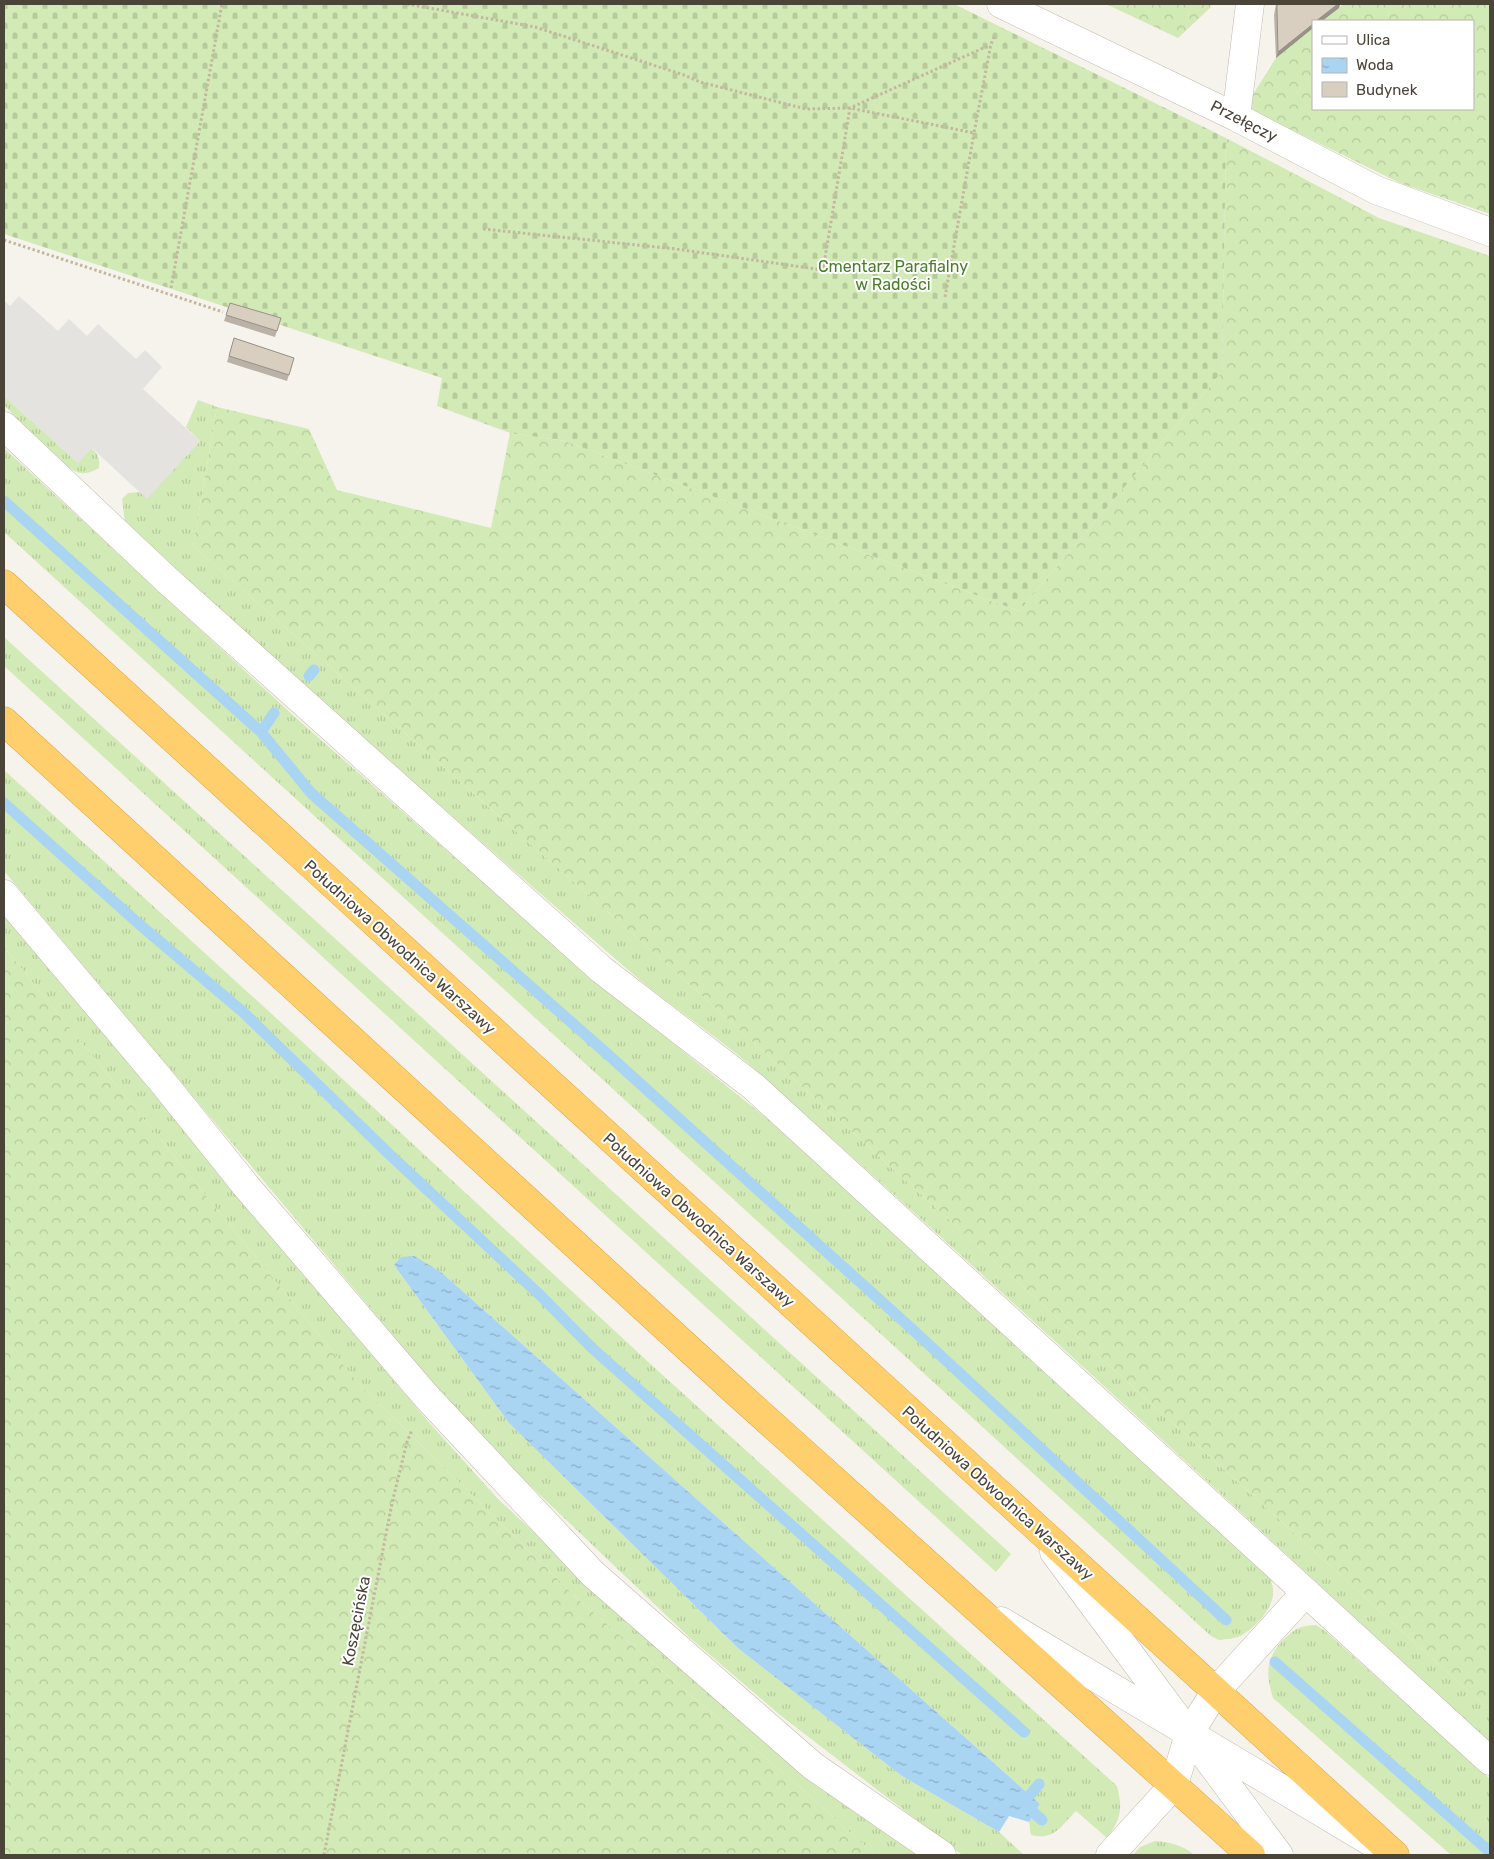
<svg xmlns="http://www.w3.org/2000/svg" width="1494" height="1859" viewBox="0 0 1494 1859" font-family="Rubik,sans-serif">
<defs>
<pattern id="grass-tufts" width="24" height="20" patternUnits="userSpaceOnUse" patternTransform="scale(1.25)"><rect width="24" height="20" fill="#d2eab5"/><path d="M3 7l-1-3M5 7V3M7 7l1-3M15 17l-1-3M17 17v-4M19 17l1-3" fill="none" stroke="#b6ca9c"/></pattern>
<pattern id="forest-crowns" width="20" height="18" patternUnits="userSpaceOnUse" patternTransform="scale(1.25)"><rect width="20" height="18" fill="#d2eab5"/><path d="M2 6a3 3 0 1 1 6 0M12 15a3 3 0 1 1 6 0" fill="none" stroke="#b6ca9c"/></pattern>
<pattern id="cemetery-stones" width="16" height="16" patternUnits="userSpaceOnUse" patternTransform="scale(1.25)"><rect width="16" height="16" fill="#d2eab5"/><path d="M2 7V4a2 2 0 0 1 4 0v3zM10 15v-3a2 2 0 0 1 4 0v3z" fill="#b6ca9c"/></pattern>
<pattern id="water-ripples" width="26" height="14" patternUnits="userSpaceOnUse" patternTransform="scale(1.25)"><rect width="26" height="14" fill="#a9d4f2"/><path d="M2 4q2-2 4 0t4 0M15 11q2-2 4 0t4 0" fill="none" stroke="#8caec5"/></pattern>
</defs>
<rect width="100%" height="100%" fill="#f6f3ec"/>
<path fill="url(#grass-tufts)" d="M 4,396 L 78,463 L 91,448 C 98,454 100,458 99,468 C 93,471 88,474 81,473 C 63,471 18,419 4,405 Z
M 198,400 L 217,407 L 193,546 L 687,982 L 1490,1711 L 1490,1742 C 1244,1516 1000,1288 750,1065 C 713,1033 671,1007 634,975 C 462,826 292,676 125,522 L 122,499 L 128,493 L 140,492 L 147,498 L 200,441 L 186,427 Z
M 4,448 L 295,717 L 588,975 L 764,1116 L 939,1273 L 1270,1578 C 1271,1582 1273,1586 1273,1590 C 1275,1606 1256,1627 1242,1635 C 1236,1639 1227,1639 1219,1640 L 1211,1636 L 4,532 Z
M 4,637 L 1011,1554 L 996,1572 L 4,666 Z
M 4,770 L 320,1058 L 657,1370 L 1117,1786 C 1123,1810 1121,1818 1107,1838 L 1076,1811 C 1061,1826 1054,1841 1031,1835 L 1029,1822 L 1040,1804 L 441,1272 L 401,1257 L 394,1265 L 509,1423 L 739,1649 L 902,1776 L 999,1832 L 1024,1855 L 962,1855 L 780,1715 L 690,1638 L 474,1432 L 4,871 Z
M 4,913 L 312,1284 L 426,1419 L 498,1499 L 689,1675 L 807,1779 L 917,1855 L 875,1855 L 801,1788 L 583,1604 L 359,1384 L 4,947 Z
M 1316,1625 L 1324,1630 L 1490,1779 L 1490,1855 L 1451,1855 L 1273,1698 C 1266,1675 1265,1660 1282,1641 C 1295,1629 1298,1626 1316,1625 Z
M 1155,1841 C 1170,1842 1183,1845 1194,1855 L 1133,1855 L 1140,1847 Z"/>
<path fill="url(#forest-crowns)" d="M 1106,4 L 1211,4 L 1210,8 L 1178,38 Z
M 1344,4 L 1490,4 L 1490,214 L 1400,183 L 1245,107 L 1276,58 L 1313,28 L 1313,109 L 1473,109 L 1473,21 L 1322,21 Z
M 1226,138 L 1379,218 L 1490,256 L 1490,1711 L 687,982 L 193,546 L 217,407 L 309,429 L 337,490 L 491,528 L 510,433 L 565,441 L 1019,611 L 1222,372 Z
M 4,947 L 359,1384 L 583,1604 L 801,1788 L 875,1855 L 4,1855 Z"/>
<path fill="url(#cemetery-stones)" d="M 4,4 L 954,4 L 1226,138 L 1222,372 L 1019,611 L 565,441 L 510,433 L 437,406 L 442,378 L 4,234 Z"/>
<path fill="#e5e3e0" d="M 19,296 L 58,331 L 69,319 L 87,336 L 98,324 L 136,359 L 145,350 L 162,367 L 143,389 L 200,441 L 147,499 L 92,448 L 78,463 L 4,396 L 4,301 L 10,306 Z"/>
<path fill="url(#water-ripples)" d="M 414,1256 L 441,1272 L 1040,1804 L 1029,1822 L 1009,1816 L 999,1832 L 902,1776 L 739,1649 L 509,1423 L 394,1265 L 401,1257 Z"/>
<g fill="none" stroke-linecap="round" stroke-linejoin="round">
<path stroke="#a9d4f2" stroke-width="11" d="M 4,501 L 261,732 L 274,713
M 309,676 L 314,670
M 261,732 L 311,793 L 604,1051 L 912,1329 L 1226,1620
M 4,803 L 139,924 L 243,1012 L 387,1152 L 541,1296 L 592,1348 L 1024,1732
M 1275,1662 L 1490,1852
M 1030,1795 L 1039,1784
M 1034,1813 L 1042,1820"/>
<g stroke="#c2bbae" stroke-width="29">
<path id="minor" d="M 1001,4 L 1236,117 L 1376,190 L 1490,232
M 1236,117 L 1250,4
M 4,426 L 167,580 L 602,970 L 754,1087 L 1490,1761
M 4,894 L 165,1085 L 246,1186 L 426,1396 L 593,1574 L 813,1766 L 942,1855
M 1054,1552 L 1279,1855
M 1001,1621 L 1376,1845
M 1110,1855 L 1174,1785 L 1189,1734 L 1215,1692 L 1306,1592"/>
</g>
<g stroke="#e0a43c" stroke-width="29">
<path id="highway" d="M 4,584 L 1395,1855
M 4,721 L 736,1392 L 1251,1855"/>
</g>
<path stroke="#c4b79f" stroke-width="3" stroke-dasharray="2.5 2.5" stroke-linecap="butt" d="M 407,4 L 535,27 L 684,75 L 700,82 L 806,109 L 850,108 L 974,133 L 991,44 L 994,37
M 483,229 L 676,249 L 823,270 L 850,108 L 990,45
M 4,240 L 223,312
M 171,288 L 222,4
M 945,297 L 974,133
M 324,1855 L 392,1503 L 407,1442 L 412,1430"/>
<use href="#minor" stroke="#fff" stroke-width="28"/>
<use href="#highway" stroke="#ffcf6e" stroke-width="28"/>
</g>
<path fill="#bab2a6" d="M 1276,4 L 1340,4 L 1339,8 L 1322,21 L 1313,21 L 1313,28 L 1276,58 L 1274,15 Z
M 230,303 L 277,331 L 275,337 L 224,321 Z
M 234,338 L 294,358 L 287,381 L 227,362 Z"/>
<path fill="#979187" d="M 1338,4 L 1340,4 L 1339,8 L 1322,21 L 1316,21 Z
M 1313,24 L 1313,28 L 1276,58 L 1278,52 Z"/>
<path fill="#d8cfc1" stroke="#979187" d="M 1277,4 L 1338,4 L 1316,21 L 1313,21 L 1313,24 L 1278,52 L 1277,9 Z
M 230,303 L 281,318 L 277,331 L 226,315 Z
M 234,338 L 294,358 L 289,375 L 229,356 Z"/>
<g text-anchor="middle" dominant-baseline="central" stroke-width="4" stroke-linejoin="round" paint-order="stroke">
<g font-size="16" fill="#4b4439" stroke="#fff">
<text transform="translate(1244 121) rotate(27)">Przełęczy</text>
<text transform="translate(400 947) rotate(42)">Południowa Obwodnica Warszawy</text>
<text transform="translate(699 1220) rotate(42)">Południowa Obwodnica Warszawy</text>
<text transform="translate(998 1493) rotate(42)">Południowa Obwodnica Warszawy</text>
<text transform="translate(356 1621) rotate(-79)">Koszęcińska</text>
</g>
<g font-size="16" fill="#4a7f2a" stroke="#fff">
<text x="893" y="266">Cmentarz Parafialny<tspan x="893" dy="18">w Radości</tspan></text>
</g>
</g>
<rect width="1494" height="1859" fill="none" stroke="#4b4439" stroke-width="10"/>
<rect x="1312" y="20" width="162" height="90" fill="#ffffff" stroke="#b7b4b0"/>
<rect x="1322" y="36" width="25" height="8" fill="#ffffff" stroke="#b7b4b0"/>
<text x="1356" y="45" font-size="15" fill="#4b4439">Ulica</text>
<rect x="1322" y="58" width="25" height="15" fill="url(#water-ripples)" stroke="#b7b4b0"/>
<text x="1356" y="70" font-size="15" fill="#4b4439">Woda</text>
<rect x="1322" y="82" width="25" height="15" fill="#d8cfc1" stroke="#b7b4b0"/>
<text x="1356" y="95" font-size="15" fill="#4b4439">Budynek</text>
</svg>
